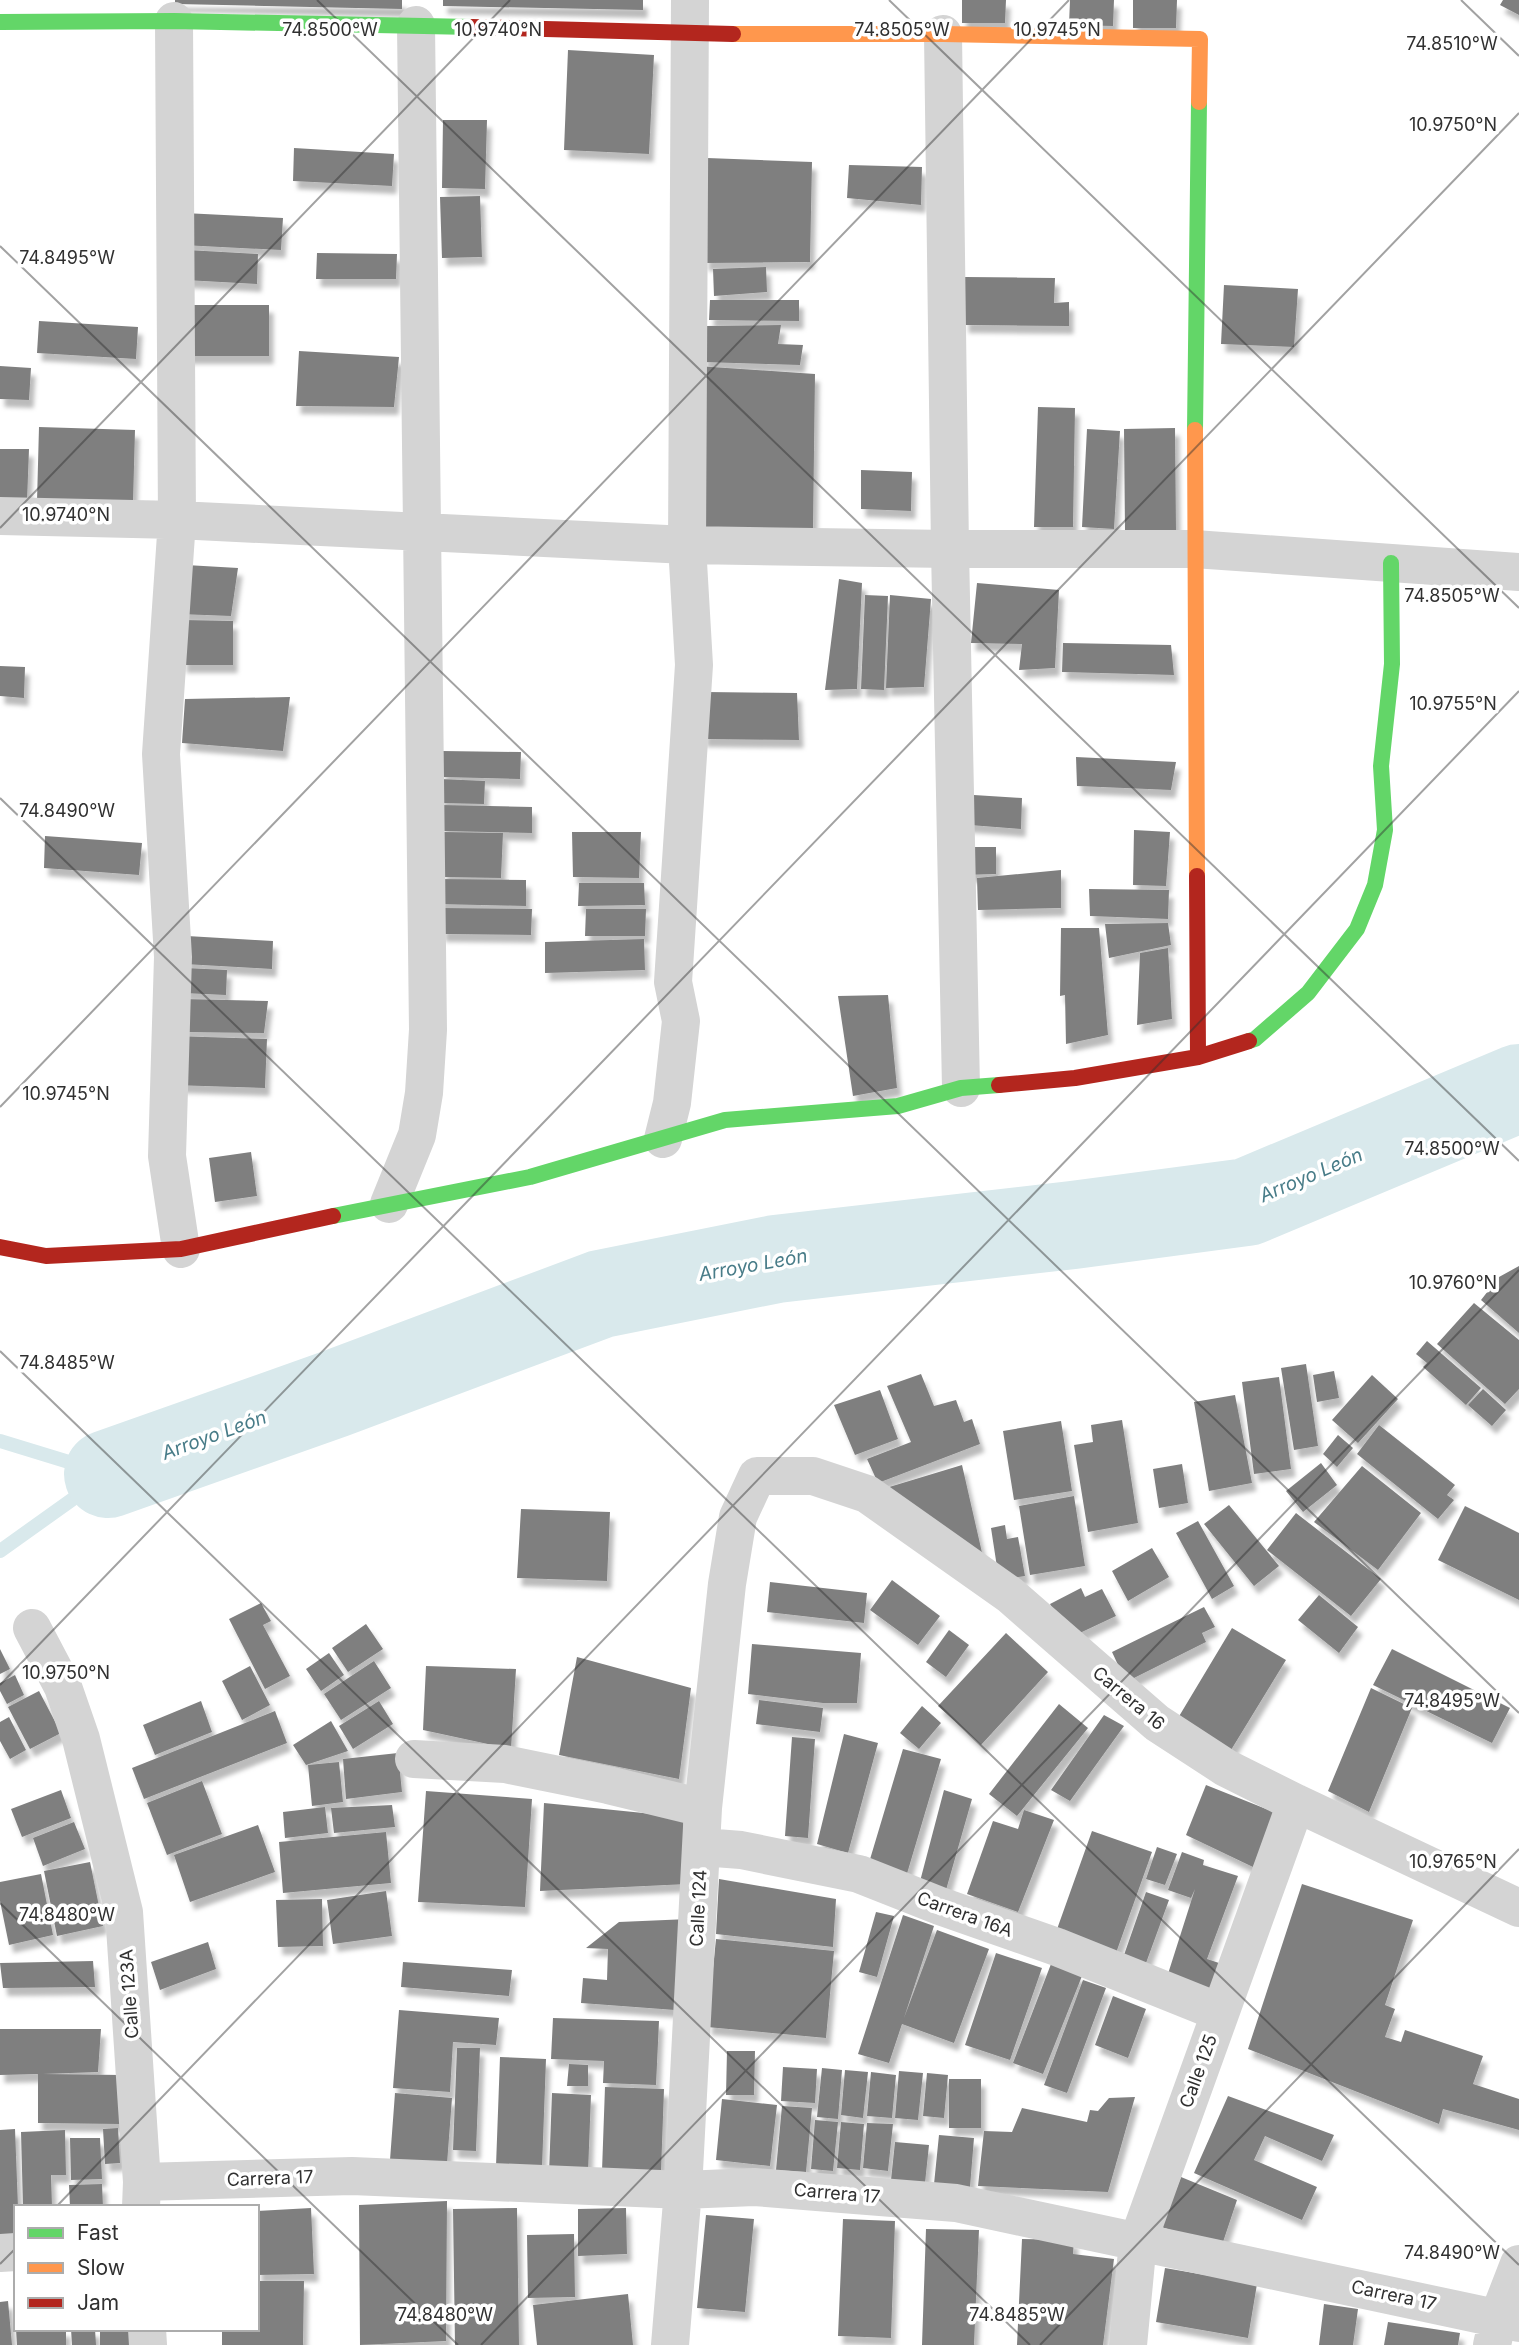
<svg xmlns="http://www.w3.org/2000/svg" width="1519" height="2345" viewBox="0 0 1519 2345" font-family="Inter,sans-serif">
<defs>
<filter id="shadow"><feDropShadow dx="4.5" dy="8" stdDeviation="2" flood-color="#0004"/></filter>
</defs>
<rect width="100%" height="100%" fill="#fff"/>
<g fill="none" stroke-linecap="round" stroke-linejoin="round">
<path stroke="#d9e9ec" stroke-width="14" d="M 0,1441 L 108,1474
M 0,1551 L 108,1474"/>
<path stroke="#d9e9ec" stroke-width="88" d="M 108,1474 L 334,1394 L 601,1294 L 776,1259 L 1073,1225 L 1247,1202 L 1519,1088"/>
</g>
<path fill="#7f7f7f" filter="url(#shadow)" d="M 175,0 L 402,0 L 402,9 L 175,4 Z
M 443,0 L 643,0 L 643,10 L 443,6 Z
M 962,0 L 1006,0 L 1005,23 L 962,23 Z
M 1070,0 L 1114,0 L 1113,26 L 1069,25 Z
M 1133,0 L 1177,0 L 1176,28 L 1133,28 Z
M 1503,0 L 1519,0 L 1519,15 L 1500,5 Z
M 568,50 L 654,55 L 649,154 L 564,150 Z
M 443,120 L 487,120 L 485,189 L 442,188 Z
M 294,148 L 394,154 L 392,186 L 293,181 Z
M 707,158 L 812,162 L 810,262 L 704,263 Z
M 849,165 L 922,167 L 921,205 L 847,198 Z
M 480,196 L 482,257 L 442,258 L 440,197 Z
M 184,213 L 283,218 L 281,250 L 182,245 Z
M 187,250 L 258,254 L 257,284 L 185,280 Z
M 317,253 L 397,254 L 396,279 L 316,279 Z
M 766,267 L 767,292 L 714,296 L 713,269 Z
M 965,277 L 1055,278 L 1054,303 L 1069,302 L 1069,326 L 964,325 Z
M 1224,285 L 1298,289 L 1294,347 L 1221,344 Z
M 710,300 L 799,300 L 799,321 L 709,320 Z
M 185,305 L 269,305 L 269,356 L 185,356 Z
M 39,321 L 138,327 L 136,359 L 37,353 Z
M 781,325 L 778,344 L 803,345 L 800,365 L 702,362 L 706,326 Z
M 299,351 L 399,357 L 394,407 L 296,406 Z
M 0,366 L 31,368 L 29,400 L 0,399 Z
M 697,366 L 815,374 L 813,530 L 702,533 Z
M 1038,407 L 1075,408 L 1073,527 L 1034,527 Z
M 39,427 L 135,430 L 133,503 L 37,501 Z
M 1175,428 L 1176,530 L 1125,531 L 1124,429 Z
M 1087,429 L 1120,431 L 1114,529 L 1082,527 Z
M 0,449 L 29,449 L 27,502 L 0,501 Z
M 861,470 L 912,472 L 911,511 L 861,509 Z
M 186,565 L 238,568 L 231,616 L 178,614 Z
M 839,579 L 862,583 L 857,689 L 825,690 Z
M 977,583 L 1059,590 L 1055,668 L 1019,670 L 1022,644 L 971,643 Z
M 865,595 L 888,596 L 884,690 L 861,689 Z
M 890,595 L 931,599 L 924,687 L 886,688 Z
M 184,620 L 233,621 L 233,665 L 182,665 Z
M 1063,643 L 1171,645 L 1174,675 L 1062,672 Z
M 0,666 L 25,667 L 24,698 L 0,696 Z
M 706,692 L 797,693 L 799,740 L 702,739 Z
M 290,697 L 283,751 L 182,743 L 185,699 Z
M 442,751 L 521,752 L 520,779 L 441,777 Z
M 1076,757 L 1176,762 L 1171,790 L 1077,786 Z
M 440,779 L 485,781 L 484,804 L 439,803 Z
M 958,794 L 1022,798 L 1021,829 L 957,824 Z
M 441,805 L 532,807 L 532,833 L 441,831 Z
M 1134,830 L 1170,832 L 1166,886 L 1133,885 Z
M 443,832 L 503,833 L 501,878 L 442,877 Z
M 572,832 L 641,832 L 639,878 L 573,877 Z
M 45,836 L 142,843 L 139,875 L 44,868 Z
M 964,847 L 996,847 L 996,874 L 961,875 Z
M 1061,870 L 1061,908 L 978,910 L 977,878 Z
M 436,879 L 526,880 L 526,906 L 435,904 Z
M 579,883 L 644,883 L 645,905 L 578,906 Z
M 1089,889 L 1169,890 L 1168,919 L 1090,916 Z
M 441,908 L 532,909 L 531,935 L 441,934 Z
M 586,909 L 646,909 L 645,936 L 585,936 Z
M 1168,923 L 1171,945 L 1109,958 L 1105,924 Z
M 1061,928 L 1099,928 L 1108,1035 L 1066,1044 L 1065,995 L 1060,996 Z
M 187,936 L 273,941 L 272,969 L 184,964 Z
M 644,939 L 645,970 L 545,973 L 545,942 Z
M 1168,948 L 1172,1019 L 1137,1025 L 1140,953 Z
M 185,968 L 227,970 L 226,995 L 183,993 Z
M 888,995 L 897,1088 L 853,1096 L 838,996 Z
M 182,999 L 268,1001 L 264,1033 L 181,1032 Z
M 174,1036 L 267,1039 L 265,1088 L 172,1085 Z
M 251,1152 L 257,1196 L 215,1202 L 209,1158 Z
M 1519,1266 L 1519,1333 L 1481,1300 L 1499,1277 Z
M 1474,1303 L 1519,1340 L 1519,1389 L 1505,1404 L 1437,1344 Z
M 1427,1341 L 1481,1388 L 1466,1405 L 1423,1367 L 1427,1363 L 1416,1354 Z
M 1306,1364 L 1318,1446 L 1294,1450 L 1281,1368 Z
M 1334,1371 L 1339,1398 L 1317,1402 L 1313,1375 Z
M 921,1374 L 934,1406 L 956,1400 L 964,1422 L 972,1419 L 980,1444 L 878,1483 L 867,1459 L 911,1442 L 887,1386 Z
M 1372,1375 L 1398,1399 L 1358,1443 L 1332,1420 Z
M 1279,1377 L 1291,1469 L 1254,1474 L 1242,1382 Z
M 1483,1389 L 1506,1410 L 1492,1426 L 1468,1405 Z
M 880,1390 L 898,1439 L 855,1455 L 834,1405 Z
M 1235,1395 L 1252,1483 L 1209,1491 L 1194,1402 Z
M 1122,1420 L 1138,1523 L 1088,1532 L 1074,1445 L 1093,1442 L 1091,1425 Z
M 1061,1421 L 1072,1491 L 1014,1500 L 1003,1431 Z
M 1379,1425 L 1455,1485 L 1447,1495 L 1454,1500 L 1438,1519 L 1357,1454 Z
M 1338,1435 L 1353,1448 L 1337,1467 L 1323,1454 Z
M 1321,1463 L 1337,1485 L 1303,1512 L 1286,1491 Z
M 1182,1464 L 1188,1503 L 1159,1508 L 1153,1469 Z
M 962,1465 L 983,1557 L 886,1488 Z
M 1362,1466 L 1421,1513 L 1378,1570 L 1314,1522 Z
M 1074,1496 L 1085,1566 L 1030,1575 L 1019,1506 Z
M 1229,1505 L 1279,1566 L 1254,1586 L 1204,1524 Z
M 1465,1506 L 1519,1533 L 1519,1600 L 1438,1560 Z
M 521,1509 L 610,1512 L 607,1581 L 517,1578 Z
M 1296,1513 L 1381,1579 L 1351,1616 L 1267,1550 Z
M 1198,1521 L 1234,1586 L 1212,1599 L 1176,1533 Z
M 1005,1525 L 1007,1539 L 1018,1537 L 1025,1576 L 999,1580 L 991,1528 Z
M 1152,1548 L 1169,1577 L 1128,1601 L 1112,1571 Z
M 892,1580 L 940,1616 L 918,1645 L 870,1610 Z
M 770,1582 L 867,1593 L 864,1623 L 767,1612 Z
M 1081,1588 L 1085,1597 L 1102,1589 L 1116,1616 L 1067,1639 L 1050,1604 Z
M 1319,1595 L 1358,1627 L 1339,1653 L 1298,1620 Z
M 261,1603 L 271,1621 L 263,1625 L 290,1676 L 265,1689 L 229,1619 Z
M 1204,1607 L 1215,1627 L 1202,1633 L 1206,1642 L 1126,1682 L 1112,1652 Z
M 366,1624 L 383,1649 L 348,1672 L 332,1648 Z
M 1232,1628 L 1286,1660 L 1231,1750 L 1178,1718 Z
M 949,1630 L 969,1645 L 946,1677 L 926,1662 Z
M 1006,1633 L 1048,1672 L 981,1745 L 938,1706 Z
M 752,1644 L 861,1653 L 857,1703 L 823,1703 L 748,1694 Z
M 0,1649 L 10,1669 L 0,1674 Z
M 1392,1649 L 1510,1708 L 1492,1743 L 1373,1685 Z
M 329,1653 L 344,1675 L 321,1691 L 306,1669 Z
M 577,1657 L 691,1688 L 679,1779 L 559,1755 Z
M 374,1661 L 391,1688 L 341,1720 L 324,1694 Z
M 250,1666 L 270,1705 L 242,1720 L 222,1681 Z
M 426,1666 L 516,1669 L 511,1749 L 423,1730 Z
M 15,1675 L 24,1695 L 7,1704 L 0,1691 L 0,1683 Z
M 1371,1688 L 1412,1708 L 1369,1812 L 1328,1791 Z
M 39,1691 L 61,1733 L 30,1749 L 8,1707 Z
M 759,1700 L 823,1708 L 820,1732 L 756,1724 Z
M 201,1701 L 212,1732 L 155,1755 L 143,1725 Z
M 379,1701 L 393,1724 L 353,1749 L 339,1726 Z
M 1059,1704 L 1088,1728 L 1017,1816 L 989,1794 Z
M 922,1706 L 941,1723 L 919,1749 L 900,1733 Z
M 275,1711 L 287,1743 L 144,1799 L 132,1768 Z
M 1104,1715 L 1124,1726 L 1070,1801 L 1051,1790 Z
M 9,1717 L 26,1750 L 10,1759 L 0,1741 L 0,1722 Z
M 331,1721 L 348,1751 L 306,1765 L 293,1745 Z
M 844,1734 L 878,1743 L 848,1853 L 817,1844 Z
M 792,1737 L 815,1739 L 808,1838 L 785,1836 Z
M 903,1749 L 941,1759 L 906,1877 L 868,1866 Z
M 398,1753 L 402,1792 L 346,1799 L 343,1759 Z
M 339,1762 L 343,1802 L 312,1806 L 308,1765 Z
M 202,1781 L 222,1834 L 167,1855 L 147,1803 Z
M 1206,1785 L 1276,1813 L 1253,1867 L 1186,1835 Z
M 61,1790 L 71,1818 L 22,1837 L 11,1809 Z
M 944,1790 L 972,1799 L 944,1897 L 918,1889 Z
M 426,1791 L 532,1799 L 525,1907 L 418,1902 Z
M 544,1803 L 683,1817 L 688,1884 L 540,1891 Z
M 392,1805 L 395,1827 L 334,1833 L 331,1808 Z
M 325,1807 L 328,1833 L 285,1838 L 283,1812 Z
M 1024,1810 L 1054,1820 L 1018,1912 L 967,1894 L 993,1821 L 1018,1829 Z
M 74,1822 L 85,1849 L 43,1866 L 33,1838 Z
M 258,1825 L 275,1872 L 190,1902 L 174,1855 Z
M 1092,1831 L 1152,1852 L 1116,1953 L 1056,1932 Z
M 386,1832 L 391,1883 L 283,1893 L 279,1842 Z
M 1157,1847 L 1177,1854 L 1165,1885 L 1146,1879 Z
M 1182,1852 L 1204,1860 L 1203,1865 L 1238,1876 L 1207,1959 L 1222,1964 L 1212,1996 L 1167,1977 L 1195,1889 L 1191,1898 L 1168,1890 Z
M 90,1862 L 103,1926 L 57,1936 L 44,1871 Z
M 41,1874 L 53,1935 L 9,1945 L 0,1901 L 0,1882 Z
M 719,1879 L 836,1899 L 833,1947 L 716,1934 Z
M 1302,1884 L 1413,1920 L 1385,2005 L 1395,2009 L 1385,2037 L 1401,2042 L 1405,2030 L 1483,2056 L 1473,2084 L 1519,2099 L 1519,2130 L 1443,2109 L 1439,2124 L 1248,2049 Z
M 386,1891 L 392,1936 L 333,1944 L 327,1900 Z
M 1146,1892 L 1169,1900 L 1146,1963 L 1124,1955 Z
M 322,1899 L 323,1946 L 278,1947 L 276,1900 Z
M 876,1912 L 894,1916 L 877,1977 L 859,1972 Z
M 903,1915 L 934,1926 L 904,2018 L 937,1930 L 989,1949 L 954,2043 L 902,2024 L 889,2063 L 858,2054 Z
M 689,1919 L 675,2010 L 581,2003 L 583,1978 L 607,1980 L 608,1949 L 586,1948 L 619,1922 Z
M 716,1939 L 834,1951 L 826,2038 L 707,2027 Z
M 208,1942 L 216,1969 L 160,1990 L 151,1962 Z
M 996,1953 L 1042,1968 L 1010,2060 L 965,2045 Z
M 93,1961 L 95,1987 L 3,1988 L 0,1963 Z
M 403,1962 L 512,1970 L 509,1996 L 401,1987 Z
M 1051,1964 L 1082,1976 L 1043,2074 L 1013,2063 Z
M 1083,1980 L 1106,1988 L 1067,2093 L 1044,2085 Z
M 1113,1996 L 1146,2009 L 1128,2058 L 1095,2045 Z
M 399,2010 L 499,2018 L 496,2045 L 453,2042 L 450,2092 L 393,2088 Z
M 553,2018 L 659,2021 L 656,2085 L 603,2083 L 604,2061 L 551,2059 Z
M 0,2029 L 101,2029 L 98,2072 L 43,2074 L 121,2075 L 120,2124 L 38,2123 L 38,2074 L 0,2075 Z
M 457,2048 L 480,2048 L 476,2151 L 453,2150 Z
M 727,2051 L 755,2051 L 754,2095 L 726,2095 Z
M 500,2057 L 546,2059 L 542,2168 L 496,2166 Z
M 569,2064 L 588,2065 L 588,2086 L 567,2086 Z
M 783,2067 L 817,2069 L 815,2103 L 781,2101 Z
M 822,2068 L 842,2070 L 838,2119 L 817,2117 Z
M 845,2070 L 868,2072 L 863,2118 L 841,2115 Z
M 899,2071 L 923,2073 L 918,2120 L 895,2118 Z
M 871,2072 L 896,2075 L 892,2118 L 867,2116 Z
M 927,2073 L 948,2075 L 944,2118 L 923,2116 Z
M 949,2079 L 981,2079 L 981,2128 L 949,2128 Z
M 605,2087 L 664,2089 L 661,2172 L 602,2171 Z
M 395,2093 L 452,2098 L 447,2164 L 390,2160 Z
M 552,2093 L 591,2095 L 588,2173 L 549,2173 Z
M 1228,2096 L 1334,2135 L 1322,2161 L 1265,2136 L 1254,2160 L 1317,2187 L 1302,2220 L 1194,2173 Z
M 1135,2097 L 1108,2192 L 978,2186 L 984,2131 L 1012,2132 L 1022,2108 L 1087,2122 L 1090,2110 L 1098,2111 L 1109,2098 Z
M 722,2099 L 777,2105 L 770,2166 L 716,2160 Z
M 782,2106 L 812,2108 L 806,2172 L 776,2170 Z
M 815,2120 L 838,2122 L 833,2171 L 811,2169 Z
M 841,2122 L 864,2124 L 860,2170 L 837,2168 Z
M 867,2123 L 893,2124 L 888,2171 L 863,2168 Z
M 118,2128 L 120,2163 L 105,2164 L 103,2129 Z
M 15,2129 L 18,2207 L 16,2207 L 16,2234 L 0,2234 L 0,2130 Z
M 65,2130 L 66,2175 L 51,2175 L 52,2207 L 23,2207 L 21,2132 Z
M 939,2135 L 974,2138 L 970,2187 L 934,2184 Z
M 70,2138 L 100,2138 L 102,2179 L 71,2180 Z
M 895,2142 L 929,2145 L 925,2183 L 891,2180 Z
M 1181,2177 L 1237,2200 L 1222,2245 L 1161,2227 Z
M 102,2184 L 103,2207 L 70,2207 L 69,2185 Z
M 447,2201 L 446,2341 L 360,2345 L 359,2205 Z
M 311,2208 L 314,2274 L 257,2275 L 257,2211 Z
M 517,2208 L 519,2345 L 455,2345 L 453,2209 Z
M 626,2208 L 627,2254 L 578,2256 L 578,2209 Z
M 706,2215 L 754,2219 L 745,2312 L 697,2308 Z
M 843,2219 L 895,2221 L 891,2338 L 838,2336 Z
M 926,2229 L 979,2230 L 974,2345 L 922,2345 Z
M 574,2234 L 575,2297 L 528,2298 L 527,2235 Z
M 1022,2239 L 1074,2240 L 1073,2254 L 1114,2259 L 1103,2345 L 1017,2345 Z
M 1165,2268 L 1257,2284 L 1248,2338 L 1156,2322 Z
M 257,2281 L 304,2281 L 303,2345 L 222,2345 L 222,2329 L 257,2329 Z
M 628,2294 L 633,2345 L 537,2345 L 533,2305 Z
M 8,2301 L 12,2345 L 0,2345 L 0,2302 Z
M 1324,2304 L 1358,2309 L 1353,2345 L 1319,2345 Z
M 1388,2322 L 1460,2333 L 1458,2345 L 1384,2345 Z
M 16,2329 L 66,2329 L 66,2345 L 17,2345 Z
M 71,2329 L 95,2329 L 96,2345 L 72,2345 Z
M 100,2329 L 133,2329 L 134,2345 L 100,2345 Z"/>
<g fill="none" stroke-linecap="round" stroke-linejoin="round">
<path stroke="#d4d4d4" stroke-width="38" d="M 174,21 L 177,520 L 161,754 L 173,957 L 167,1156 L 181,1249
M 943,34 L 950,549 L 961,1088
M 0,516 L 177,520 L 687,545 L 950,549 L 1194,549 L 1519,572
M 663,1139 L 672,1103 L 681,1021 L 673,982 L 694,665 L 687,545 L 690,0
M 389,1204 L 417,1135 L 424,1093 L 428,1030 L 416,25
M 32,1628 L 63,1687 L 81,1739 L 124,1912 L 142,2182 L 141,2207
M 414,1759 L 505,1764 L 608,1785 L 703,1808
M 702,1847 L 741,1850 L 859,1874 L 940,1906 L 1057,1947 L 1219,2012
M 142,2182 L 352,2176 L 683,2190 L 754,2187 L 956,2203 L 1519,2323
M 0,2253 L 16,2252
M 147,2329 L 148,2345
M 670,2345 L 683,2190 L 703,1808 L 727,1584 L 738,1517 L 757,1476 L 813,1476 L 867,1494 L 1010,1595 L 1157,1723 L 1226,1768 L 1296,1803 L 1519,1908
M 1128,2345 L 1138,2241 L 1296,1803
M 1492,2345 L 1498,2318 L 1519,2264"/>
<path stroke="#63d668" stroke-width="16" d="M 0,22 L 174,21 L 472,27
M 1195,430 L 1199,102
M 1249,1041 L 1255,1039 L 1308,993 L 1357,929 L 1375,885 L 1385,830 L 1381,766 L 1392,664 L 1391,563
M 333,1216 L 530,1177 L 725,1120 L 898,1106 L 961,1088 L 999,1085"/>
<path stroke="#ff974d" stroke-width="16" d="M 733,34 L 943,34 L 1200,39 L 1199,102
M 1195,430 L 1197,876"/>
<path stroke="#b3261e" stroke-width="16" d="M 472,27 L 733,34
M 1197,876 L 1198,1057
M 999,1085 L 1075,1078 L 1198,1057 L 1249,1041
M 0,1247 L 46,1256 L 181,1249 L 333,1216"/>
</g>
<path fill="none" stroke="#303030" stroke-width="2" stroke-opacity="0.45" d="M 317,0 L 1519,1161M 889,0 L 1519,608M 1461,0 L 1519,56M 0,246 L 1519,1713M 0,528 L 510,0M 0,798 L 1519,2265M 0,1107 L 1069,0M 0,1351 L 1030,2345M 0,1685 L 1519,113M 0,1903 L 458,2345M 56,2207 L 1519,691M 0,2264 L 16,2248M 481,2345 L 1519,1270M 1040,2345 L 1519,1849"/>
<g text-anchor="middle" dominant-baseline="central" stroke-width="7" stroke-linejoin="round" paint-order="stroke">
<g font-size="18" fill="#303030" stroke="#fff">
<text transform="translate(1129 1698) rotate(40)">Carrera 16</text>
<text transform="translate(698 1908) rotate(-87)">Calle 124</text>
<text transform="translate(965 1914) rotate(20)">Carrera 16A</text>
<text transform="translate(129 1994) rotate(-94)">Calle 123A</text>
<text transform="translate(1198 2071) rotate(-70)">Calle 125</text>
<text transform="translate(270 2178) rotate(-2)">Carrera 17</text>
<text transform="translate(837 2193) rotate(5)">Carrera 17</text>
<text transform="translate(1394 2295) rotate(12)">Carrera 17</text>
</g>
<g font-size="19" font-style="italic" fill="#487c88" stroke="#fff">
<text transform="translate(1311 1175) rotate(-23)">Arroyo León</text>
<text transform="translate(753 1265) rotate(-10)">Arroyo León</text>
<text transform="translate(214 1435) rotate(-20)">Arroyo León</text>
</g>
</g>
<g font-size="18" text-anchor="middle" fill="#303030" stroke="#fff" stroke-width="7" stroke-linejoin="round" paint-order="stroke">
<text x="902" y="36">74.8505°W</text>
<text x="330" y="36">74.8500°W</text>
<text x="1057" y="36">10.9745°N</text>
<text x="498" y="36">10.9740°N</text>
<text x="1452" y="50">74.8510°W</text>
<text x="1453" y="131">10.9750°N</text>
<text x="67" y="264">74.8495°W</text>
<text x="66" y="521">10.9740°N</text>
<text x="1452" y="602">74.8505°W</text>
<text x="1453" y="710">10.9755°N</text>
<text x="67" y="817">74.8490°W</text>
<text x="66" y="1100">10.9745°N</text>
<text x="1452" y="1155">74.8500°W</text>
<text x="1453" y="1289">10.9760°N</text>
<text x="67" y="1369">74.8485°W</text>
<text x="66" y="1679">10.9750°N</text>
<text x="1452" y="1707">74.8495°W</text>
<text x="1453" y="1868">10.9765°N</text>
<text x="67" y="1921">74.8480°W</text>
<text x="1452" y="2259">74.8490°W</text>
<text x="445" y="2321">74.8480°W</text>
<text x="1017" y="2321">74.8485°W</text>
</g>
<rect x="14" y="2205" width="245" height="126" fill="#ffffff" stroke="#acacac" stroke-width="2"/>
<rect x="28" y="2228" width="35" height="10" fill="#63d668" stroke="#acacac" stroke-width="2"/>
<text x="77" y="2240" font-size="21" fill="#303030">Fast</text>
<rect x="28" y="2263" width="35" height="10" fill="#ff974d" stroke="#acacac" stroke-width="2"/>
<text x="77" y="2275" font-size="21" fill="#303030">Slow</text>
<rect x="28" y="2298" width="35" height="10" fill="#b3261e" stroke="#acacac" stroke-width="2"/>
<text x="77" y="2310" font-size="21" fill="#303030">Jam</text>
</svg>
